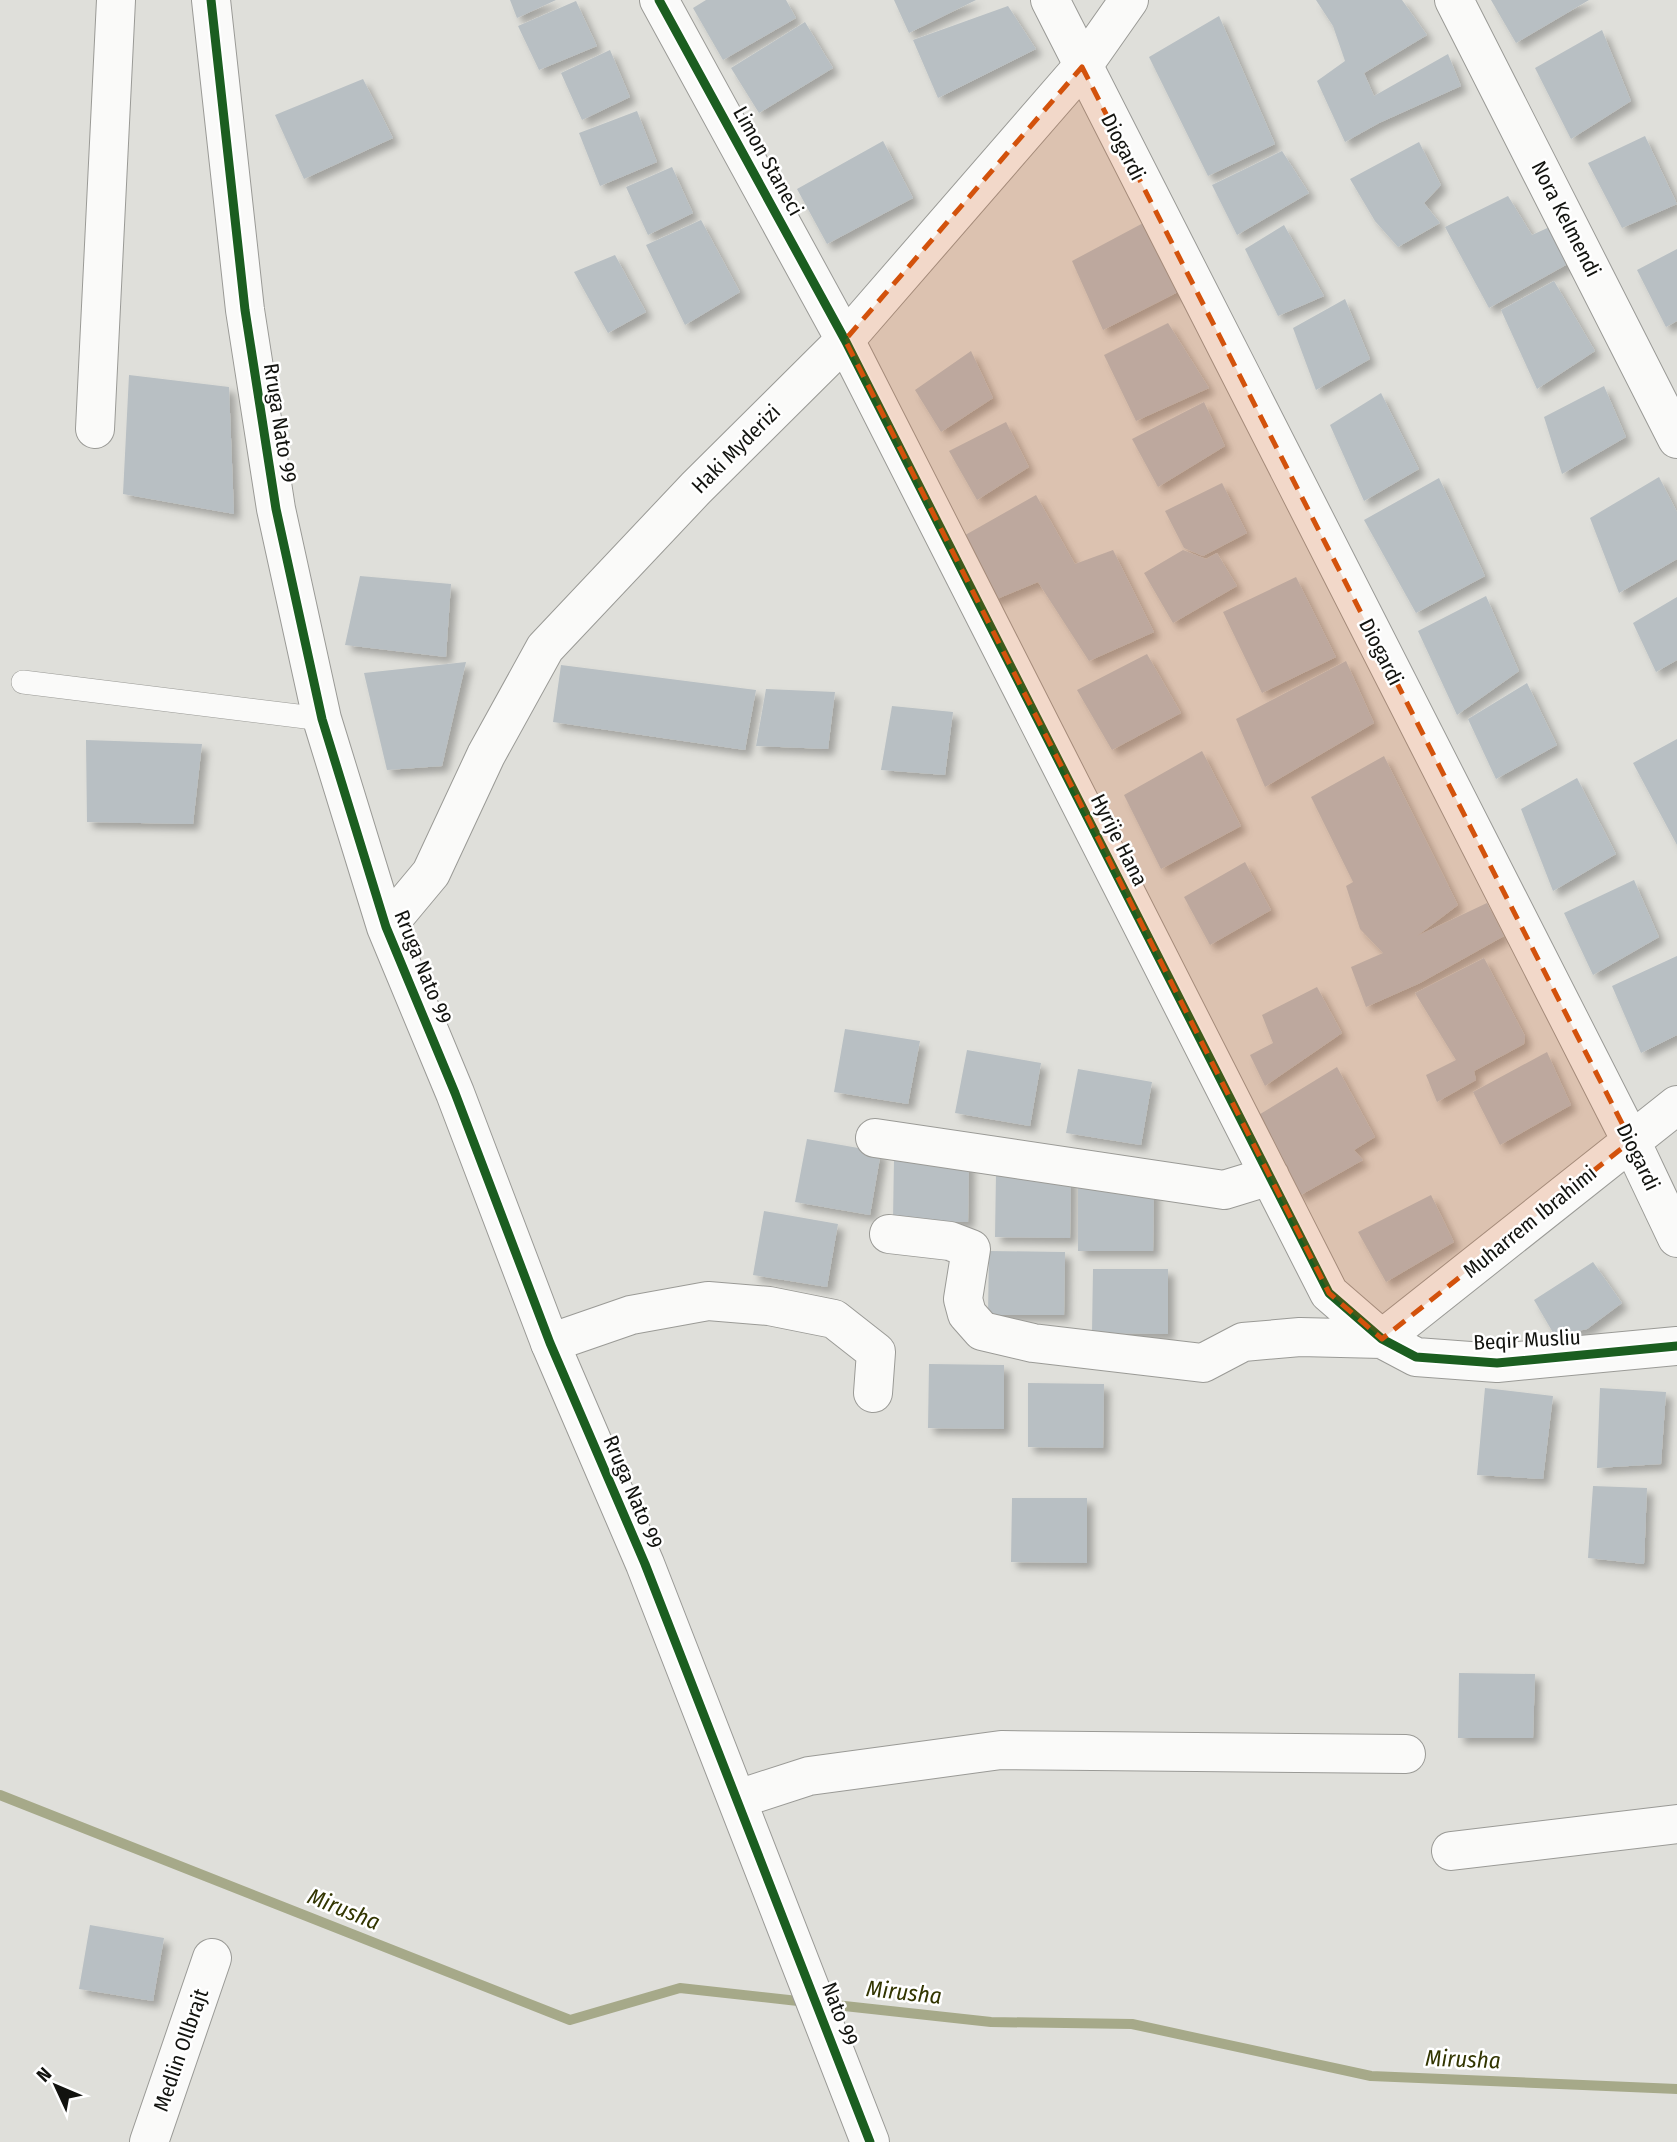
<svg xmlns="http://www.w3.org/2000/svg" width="1677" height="2142" viewBox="0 0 1677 2142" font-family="'Fira Sans Condensed',sans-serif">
<defs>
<filter id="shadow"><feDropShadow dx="6" dy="6" stdDeviation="3.5" flood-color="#0004"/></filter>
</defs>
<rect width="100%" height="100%" fill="#dfdfda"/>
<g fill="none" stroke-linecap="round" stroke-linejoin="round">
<path stroke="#a6a989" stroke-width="10" d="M 0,1795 L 570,2020 L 680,1988 L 807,2002
M 826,2004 L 991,2022 L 1132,2024 L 1371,2076 L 1677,2089"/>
</g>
<path fill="#b8bfc3" filter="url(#shadow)" d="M 510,0 L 556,0 L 517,18 Z
M 706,0 L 786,0 L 796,18 L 723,60 L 693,8 Z
M 894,0 L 976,0 L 909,33 Z
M 1316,0 L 1402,0 L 1427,35 L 1364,73 L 1374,96 L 1448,54 L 1461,86 L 1379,123 L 1345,142 L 1317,81 L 1345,61 L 1333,26 Z
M 1491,0 L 1589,0 L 1516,43 Z
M 576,1 L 597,46 L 539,70 L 518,26 Z
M 1008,6 L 1036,49 L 938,98 L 913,40 Z
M 1219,16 L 1275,144 L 1208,176 L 1149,57 Z
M 805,22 L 833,68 L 759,113 L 731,68 Z
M 1602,30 L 1631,101 L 1571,139 L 1535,68 Z
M 610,50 L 630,97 L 582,120 L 561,73 Z
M 363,79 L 393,138 L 304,179 L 275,115 Z
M 637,111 L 657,162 L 600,186 L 579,133 Z
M 1645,136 L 1677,204 L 1622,228 L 1588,163 Z
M 883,141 L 913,198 L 827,244 L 797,189 Z
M 1419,142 L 1441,185 L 1424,203 L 1440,223 L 1398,247 L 1375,221 L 1350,179 Z
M 1282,151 L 1309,193 L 1237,235 L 1212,185 Z
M 672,167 L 693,213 L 648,235 L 626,187 Z
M 1508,196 L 1532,235 L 1554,225 L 1573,261 L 1489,308 L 1445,227 Z
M 701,220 L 740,292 L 685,325 L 646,245 Z
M 1147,221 L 1184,289 L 1103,330 L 1072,261 Z
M 1284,225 L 1324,296 L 1278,316 L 1245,249 Z
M 1677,249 L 1677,321 L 1666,327 L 1637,270 Z
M 615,255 L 646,312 L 608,333 L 574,272 Z
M 1554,281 L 1595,351 L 1537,389 L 1501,310 Z
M 1345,299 L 1370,359 L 1316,390 L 1293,328 Z
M 1168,323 L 1209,388 L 1136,421 L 1104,355 Z
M 971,351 L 993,398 L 941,432 L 915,390 Z
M 129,375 L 229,387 L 234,514 L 123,494 Z
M 1604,386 L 1626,437 L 1562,474 L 1544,417 Z
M 1381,393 L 1419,469 L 1364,501 L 1330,425 Z
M 1204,402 L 1225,446 L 1158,487 L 1132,439 Z
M 1006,422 L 1029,467 L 977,500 L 949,451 Z
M 1659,477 L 1677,512 L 1677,559 L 1619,593 L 1590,518 Z
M 1439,478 L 1485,576 L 1416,613 L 1364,520 Z
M 1222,483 L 1247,533 L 1203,556 L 1184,548 L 1165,511 Z
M 1036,495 L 1075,564 L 1113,550 L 1154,632 L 1089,661 L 1038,582 L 992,601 L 960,538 Z
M 1183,550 L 1206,559 L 1217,553 L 1237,586 L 1173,623 L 1144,573 Z
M 360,576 L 451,584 L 446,657 L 345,645 Z
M 1296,577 L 1336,657 L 1262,693 L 1223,612 Z
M 1486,596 L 1519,671 L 1457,715 L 1418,631 Z
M 1677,597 L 1677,660 L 1656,672 L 1633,623 Z
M 1147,654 L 1181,713 L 1112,750 L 1077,690 Z
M 1346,661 L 1374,723 L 1265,787 L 1236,719 Z
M 466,662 L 442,766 L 387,770 L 364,673 Z
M 561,665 L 756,690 L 745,750 L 553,722 Z
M 1527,683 L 1557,745 L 1496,779 L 1468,719 Z
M 766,689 L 835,692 L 828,749 L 756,746 Z
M 892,706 L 953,712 L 945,775 L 881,770 Z
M 1677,739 L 1677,845 L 1633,763 Z
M 86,740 L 202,744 L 193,824 L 87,822 Z
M 1202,751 L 1241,826 L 1161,869 L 1124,795 Z
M 1384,756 L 1458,905 L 1417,936 L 1487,903 L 1504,936 L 1420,983 L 1366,1007 L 1351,967 L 1383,953 L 1360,929 L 1346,886 L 1353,882 L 1311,797 Z
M 1577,778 L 1616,854 L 1553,891 L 1521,809 Z
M 1245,862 L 1271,910 L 1210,945 L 1184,897 Z
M 1634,880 L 1659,937 L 1593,975 L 1564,913 Z
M 1677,956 L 1677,1035 L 1641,1053 L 1612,986 Z
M 1484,958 L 1525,1036 L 1524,1044 L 1474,1071 L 1476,1080 L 1437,1102 L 1426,1075 L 1456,1060 L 1415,993 Z
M 1317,987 L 1342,1033 L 1265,1086 L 1250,1055 L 1273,1043 L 1262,1015 Z
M 845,1029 L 920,1041 L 908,1104 L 834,1092 Z
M 967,1050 L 1041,1063 L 1030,1126 L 955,1113 Z
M 1547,1052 L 1571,1105 L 1500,1145 L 1473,1092 Z
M 1337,1067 L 1375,1137 L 1354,1150 L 1363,1160 L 1299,1196 L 1257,1116 Z
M 1078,1069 L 1152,1082 L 1141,1145 L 1066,1133 Z
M 807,1139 L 881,1152 L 870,1215 L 795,1202 Z
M 894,1157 L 969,1158 L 968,1222 L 893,1221 Z
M 996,1173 L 1071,1174 L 1070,1238 L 995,1237 Z
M 1078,1186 L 1154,1187 L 1153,1251 L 1078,1251 Z
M 1431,1195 L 1454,1242 L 1386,1282 L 1358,1232 Z
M 764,1211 L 838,1224 L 827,1287 L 753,1275 Z
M 989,1251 L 1065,1252 L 1064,1315 L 988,1315 Z
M 1593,1262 L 1622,1303 L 1587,1329 L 1555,1336 L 1534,1300 Z
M 1093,1269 L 1168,1269 L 1168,1334 L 1092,1333 Z
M 929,1364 L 1004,1365 L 1004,1429 L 928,1428 Z
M 1028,1383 L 1104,1384 L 1103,1448 L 1028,1447 Z
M 1485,1388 L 1553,1396 L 1543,1479 L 1477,1475 Z
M 1600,1388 L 1666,1392 L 1661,1464 L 1597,1468 Z
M 1593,1486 L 1647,1488 L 1644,1564 L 1588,1558 Z
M 1012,1498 L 1087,1498 L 1087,1563 L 1011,1562 Z
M 1459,1673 L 1535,1674 L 1533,1738 L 1458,1738 Z
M 90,1925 L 164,1938 L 153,2001 L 79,1989 Z"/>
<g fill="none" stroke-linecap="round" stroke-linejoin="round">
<g stroke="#9a9a96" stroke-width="24">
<path id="lane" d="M 23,682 L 322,719"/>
</g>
<g stroke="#9a9a96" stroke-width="40">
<path id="street" d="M 659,0 L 845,340 L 1329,1293 L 1382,1339 L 1416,1357 L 1497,1363 L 1677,1346
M 1050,0 L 1631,1141 L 1677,1238
M 1454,0 L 1677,439
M 95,429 L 116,0
M 875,1138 L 1224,1190 L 1270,1176
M 889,1234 L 950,1241 L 971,1249 L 963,1299 L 967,1314 L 982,1331 L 1033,1343 L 1203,1363 L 1243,1342 L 1300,1337 L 1382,1339
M 1382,1339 L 1677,1105
M 550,1343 L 631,1315 L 708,1301 L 769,1306 L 834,1319 L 876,1352 L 873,1393
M 738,1799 L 809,1776 L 1001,1750 L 1406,1754
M 1451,1851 L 1677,1824
M 149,2142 L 212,1958"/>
</g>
<g stroke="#9a9a96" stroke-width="40">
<path id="secondary" d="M 211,0 L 245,310 L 276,509 L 322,719 L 386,927 L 455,1093 L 550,1343 L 645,1564 L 870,2142
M 386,927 L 431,873 L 486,755 L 545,648 L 696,488 L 845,340 L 1082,67 L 1129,0"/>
</g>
<use href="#lane" stroke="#fafaf9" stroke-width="23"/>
<use href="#street" stroke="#fafaf9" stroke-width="38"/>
<use href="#secondary" stroke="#fafaf9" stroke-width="38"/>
<g stroke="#fff" stroke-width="13">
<path id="cycleway" d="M 211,0 L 245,310 L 276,509 L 322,719 L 386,927 L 455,1093 L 550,1343 L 645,1564 L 870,2142
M 659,0 L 845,340 L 1329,1293 L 1382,1339 L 1416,1357 L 1497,1363 L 1677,1346"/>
</g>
<use href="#cycleway" stroke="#1b5e20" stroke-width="9"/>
</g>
<path fill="#d3520c" fill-opacity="0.2" stroke="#d3520c" stroke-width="5" stroke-dasharray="14 9" stroke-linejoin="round" d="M 1082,67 L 1631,1141 L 1382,1339 L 1329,1293 L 845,340 Z"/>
<g text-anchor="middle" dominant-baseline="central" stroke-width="5" stroke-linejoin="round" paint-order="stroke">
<g font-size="21" fill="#12130f" stroke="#fff">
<text transform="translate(1123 147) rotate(63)">Diogardi</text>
<text transform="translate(768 161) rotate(61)">Limon Staneci</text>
<text transform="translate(1566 219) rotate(63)">Nora Kelmendi</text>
<text transform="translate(280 423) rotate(81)">Rruga Nato 99</text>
<text transform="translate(736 449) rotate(-45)">Haki Myderizi</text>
<text transform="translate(1381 652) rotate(63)">Diogardi</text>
<text transform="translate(1119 840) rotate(63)">Hyrije Hana</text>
<text transform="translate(423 967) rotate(68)">Rruga Nato 99</text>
<text transform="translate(1638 1157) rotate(64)">Diogardi</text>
<text transform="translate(1530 1222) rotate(-39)">Muharrem Ibrahimi</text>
<text transform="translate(1527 1340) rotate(-3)">Beqir Musliu</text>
<text transform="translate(633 1492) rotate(67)">Rruga Nato 99</text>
<text transform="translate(840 2014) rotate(69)">Nato 99</text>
<text transform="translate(181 2050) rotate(-71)">Medlin Ollbrajt</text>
</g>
<g font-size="23" font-style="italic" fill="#323500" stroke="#fff">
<text transform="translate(344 1909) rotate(22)">Mirusha</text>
<text transform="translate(904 1992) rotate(6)">Mirusha</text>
<text transform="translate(1463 2059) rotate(2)">Mirusha</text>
</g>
</g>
<g transform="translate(56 2086) rotate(314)" stroke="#ffffff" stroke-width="5" paint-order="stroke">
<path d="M0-5L12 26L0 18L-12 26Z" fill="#12130f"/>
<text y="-10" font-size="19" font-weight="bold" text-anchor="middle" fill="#12130f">N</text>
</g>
</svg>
